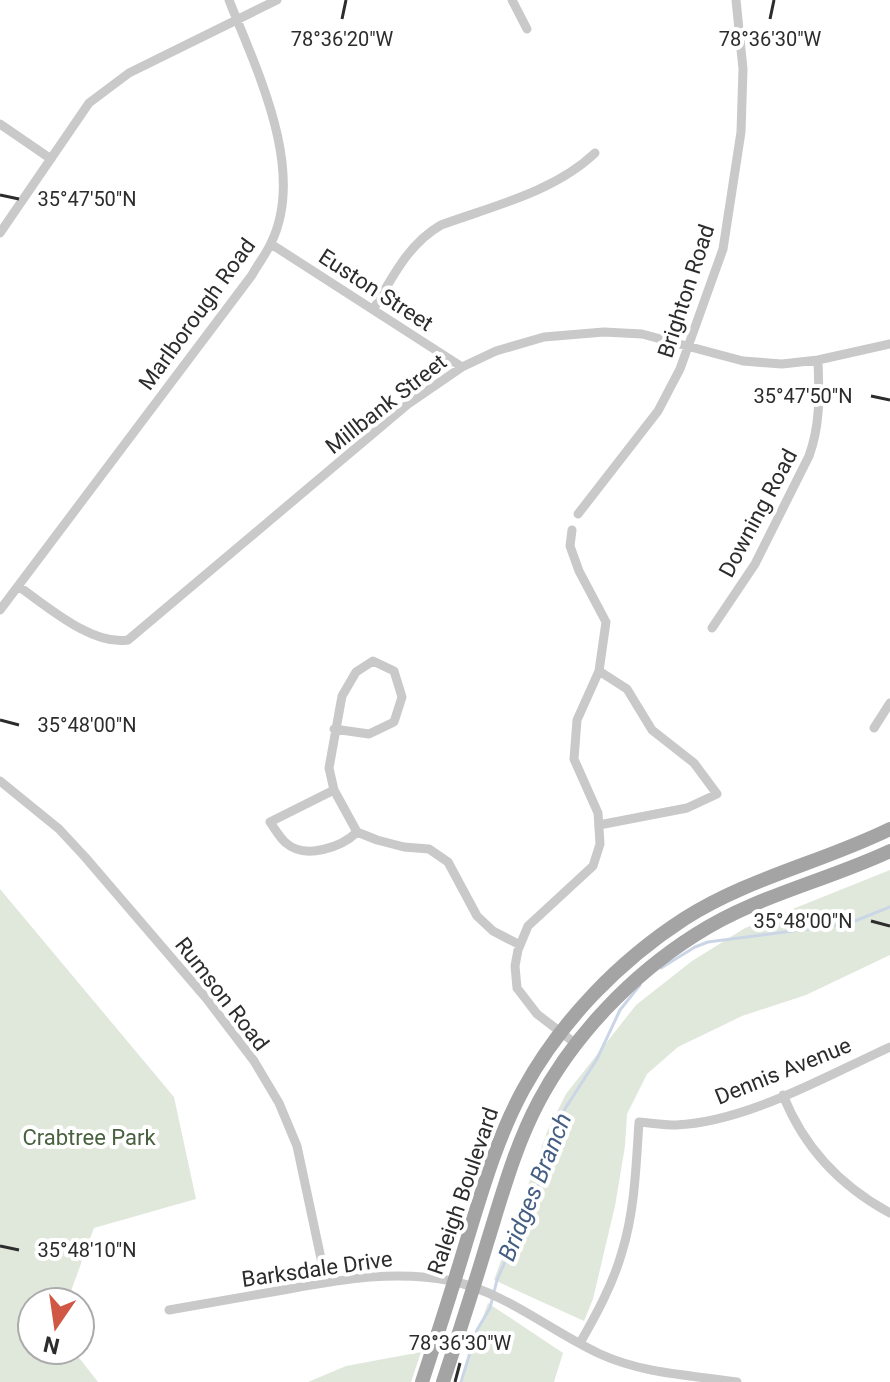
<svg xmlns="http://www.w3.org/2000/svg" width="890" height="1382" viewBox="0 0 890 1382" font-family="Roboto,sans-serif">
<rect width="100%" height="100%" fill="#fff"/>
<path fill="#e0e8dc" d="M 890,870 L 890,955 L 806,995 L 742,1016 L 678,1047 L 647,1074 L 627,1114 L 625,1146 L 615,1206 L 593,1299 L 584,1321 L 494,1280 L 547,1132 L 566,1094 L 636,1005 L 692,961 L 745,928 Z
M 0,889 L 174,1097 L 196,1199 L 94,1228 L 67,1302 L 32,1302 L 32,1350 L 73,1350 L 98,1382 L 0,1382 Z
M 488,1303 L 563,1353 L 554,1382 L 460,1382 Z
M 421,1352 L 411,1382 L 308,1382 L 346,1366 Z"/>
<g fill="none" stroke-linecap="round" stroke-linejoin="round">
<path stroke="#cad5e6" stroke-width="3" d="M 661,968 L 695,947 L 708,942 L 839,925 L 855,921 L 890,907
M 461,1382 L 477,1330 L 490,1308 L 497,1280 L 552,1154 L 561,1115 L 597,1059 L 620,1010 L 640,985"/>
<path stroke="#c9c9c9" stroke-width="9" d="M 512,0 L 527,29
M 0,124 L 51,159
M 0,233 L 89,103 L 129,73 L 277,0
M 271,244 L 462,367
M 373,310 C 392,278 408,244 441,225 C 493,206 554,192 595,153
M 578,514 L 658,411 L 680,369 L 723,249 L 741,132 L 743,69 L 736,0
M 572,530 L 570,546 L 579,571 L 606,622 L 599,671 L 577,720 L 574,759 L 598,813 L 600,844 L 593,866 L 528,926 L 518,950 L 515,966 L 517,988 L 537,1014 L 576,1044
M 18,586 C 47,606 92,646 128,640 L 408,404 L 462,367 L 496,351 L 544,337 L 604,332 L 642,334 L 743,361 L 782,364 L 818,360 L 890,344
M 0,610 L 252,275 C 258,264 266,254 271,243 C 307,170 256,69 229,0
M 712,628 L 755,564 L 809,456 C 821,423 819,393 818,360
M 874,728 L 890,703
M 334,729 L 369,734 L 394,722 L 402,697 L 394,671 L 373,661 L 356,672 L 342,696 L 329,768 L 334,790 L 357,832 L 377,840 L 404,847 L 429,849 L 448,862 L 477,916 L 493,931 L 520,945
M 0,781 L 59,829 L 85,857 L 206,998 L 254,1061 L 279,1103 L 297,1146 L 326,1282
M 334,790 L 270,822 C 275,829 280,838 286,843 C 305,860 342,847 357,832
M 599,825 L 687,808 L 717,794 L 694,763 L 652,730 L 627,689 L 599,671
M 783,1095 C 804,1148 840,1186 890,1213
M 169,1310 C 209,1303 249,1296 289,1289 C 344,1279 396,1270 452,1281 C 507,1293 550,1331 600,1354 C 644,1374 690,1375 737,1382
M 580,1343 C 596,1315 613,1284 622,1252 C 635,1210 636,1165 639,1122 C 651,1123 664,1125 676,1125 C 747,1122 826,1076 890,1047"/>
<path stroke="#a4a4a4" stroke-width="14" d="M 422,1382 C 437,1336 452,1290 466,1243 C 482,1191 497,1138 523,1090 C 560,1022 619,961 684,919 C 748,878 823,862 890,829
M 443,1382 C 458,1336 473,1290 487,1243 C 502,1195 515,1146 539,1101 C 574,1035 632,975 695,935 C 755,896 826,881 890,851"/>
</g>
<path fill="none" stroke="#2c2c2c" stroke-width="3" d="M 342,19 L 346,0M 770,19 L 774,0M 0,195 L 19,199M 871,396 L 890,400M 0,720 L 19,725M 871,921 L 890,926M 0,1246 L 19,1250M 455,1382 L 460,1363"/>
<g text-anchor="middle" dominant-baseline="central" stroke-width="8" stroke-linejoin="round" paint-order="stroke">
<g font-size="22" fill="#2c2c2c" stroke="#fff">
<text transform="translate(376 290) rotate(33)">Euston Street</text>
<text transform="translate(686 291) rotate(-72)">Brighton Road</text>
<text transform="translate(197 314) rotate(-54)">Marlborough Road</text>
<text transform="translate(386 404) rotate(-38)">Millbank Street</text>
<text transform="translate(758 513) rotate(-62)">Downing Road</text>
<text transform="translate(222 994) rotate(52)">Rumson Road</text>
<text transform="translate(783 1071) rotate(-22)">Dennis Avenue</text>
<text transform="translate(463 1191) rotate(-71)">Raleigh Boulevard</text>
<text transform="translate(317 1269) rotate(-8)">Barksdale Drive</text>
</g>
<g font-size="22" fill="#486240" stroke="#fff">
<text x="89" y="1137">Crabtree Park</text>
</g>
<g font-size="24" font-style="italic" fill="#455e84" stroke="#fff">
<text transform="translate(535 1187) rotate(-68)">Bridges Branch</text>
</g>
</g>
<g font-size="20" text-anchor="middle" fill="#2c2c2c" stroke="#fff" stroke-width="8" stroke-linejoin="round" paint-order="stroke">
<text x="342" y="46">78°36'20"W</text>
<text x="770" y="46">78°36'30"W</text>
<text x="87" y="206">35°47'50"N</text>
<text x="803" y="403">35°47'50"N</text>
<text x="87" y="732">35°48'00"N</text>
<text x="803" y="928">35°48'00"N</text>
<text x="87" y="1257">35°48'10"N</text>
<text x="460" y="1350">78°36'30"W</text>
</g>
<g transform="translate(56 1326) rotate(193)"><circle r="38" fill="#ffffff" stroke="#ababab" stroke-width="2"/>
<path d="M0-6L14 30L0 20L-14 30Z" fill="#cf5743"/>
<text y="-12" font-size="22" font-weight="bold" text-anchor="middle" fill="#2c2c2c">N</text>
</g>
</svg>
